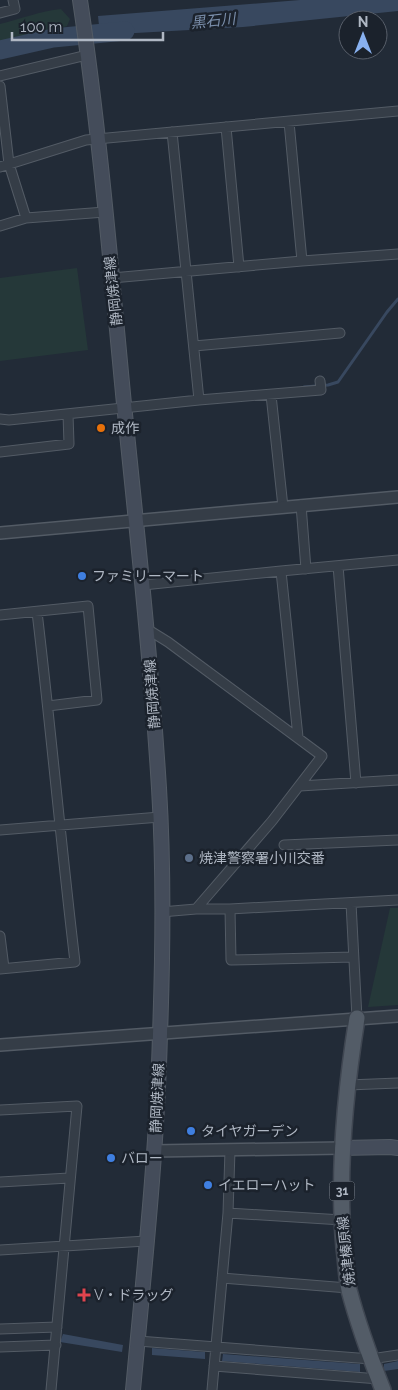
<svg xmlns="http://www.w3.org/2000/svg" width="398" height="1390" viewBox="0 0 398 1390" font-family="Raleway,'Noto Sans JP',sans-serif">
<rect width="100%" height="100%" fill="#222b37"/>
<path fill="#253839" d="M 61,9 L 70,19 L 67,26 L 0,49 L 0,24 C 21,19 40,11 61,9 Z
M 77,268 L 88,350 L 0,361 L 0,278 Z
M 390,908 L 398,908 L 398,1005 L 368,1007 Z"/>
<path fill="#38485f" d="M 300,0 L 398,0 L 398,11 L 243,27 L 100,35 L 98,16 Z
M 63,1334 L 123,1345 L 122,1352 L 60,1342 Z
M 152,1348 L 205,1352 L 205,1359 L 152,1355 Z
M 223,1354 L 360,1364 L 360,1372 L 222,1361 Z
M 398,1361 L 398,1369 L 384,1371 L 384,1364 Z"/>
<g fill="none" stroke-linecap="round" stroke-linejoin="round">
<path stroke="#38485f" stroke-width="3" d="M 304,387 L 328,385 L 338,382 L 387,312 L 398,299"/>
<path stroke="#38485f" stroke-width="19" d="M 0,50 L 53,38 L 125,31"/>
<g stroke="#535b65" stroke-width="11">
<path id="minor" d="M 0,13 L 15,9 L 13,0
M 0,76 L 87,55
M 0,86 L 9,164 L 26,218
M 289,122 L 302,261
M 226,127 L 239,267
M 172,132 L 199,400
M 0,167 L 86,140 L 398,111
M 0,226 L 26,218 L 105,212
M 112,278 L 302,261 L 398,254
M 194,346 L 340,333
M 271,395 L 283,507
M 0,419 L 9,420 L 199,400 L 321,390 L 320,381
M 0,452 L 69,444 L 68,414
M 301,505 L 306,569
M 338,566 L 356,783
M 281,571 L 398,560
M 143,585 L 281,571 L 298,737
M 0,615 L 88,606 L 97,700 L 48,706
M 147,629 L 168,642 L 322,756 L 272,821 L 196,909 L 161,912
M 300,786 L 398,780
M 0,830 L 160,817
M 284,845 L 398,840
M 351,903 L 357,1018
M 196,909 L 230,909 L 398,900
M 230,909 L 231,960 L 353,957
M 0,936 L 4,968
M 0,969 L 75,962 C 61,845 51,729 37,612
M 348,1085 L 398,1083
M 0,1110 L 77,1106 L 51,1390
M 0,1182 L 69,1178
M 228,1213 L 342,1220
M 0,1250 L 146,1241
M 222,1278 L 348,1288
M 0,1329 L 57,1327
M 138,1341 L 371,1359 L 398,1355
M 0,1347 L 56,1345
M 214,1366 L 379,1379
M 212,1390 L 228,1213 L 230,1150"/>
</g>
<g stroke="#535b65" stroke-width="14">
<path id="tertiary" d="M 0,533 L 398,497
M 0,1045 L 398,1016
M 154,1151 L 342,1148"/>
</g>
<g stroke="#535b65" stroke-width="16">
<path id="secondary" d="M 80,0 C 100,134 111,269 124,404 C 137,532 151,660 159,788 C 164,869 163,952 160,1034 C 157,1153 144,1271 133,1390
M 342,1148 L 390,1147 L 398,1148"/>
</g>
<g stroke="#3f4651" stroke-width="18">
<path id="primary" d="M 357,1018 C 345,1093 337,1172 344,1248 C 346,1262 346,1276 349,1290 C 358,1324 370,1357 383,1390"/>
</g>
<use href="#minor" stroke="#353d47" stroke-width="9"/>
<use href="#tertiary" stroke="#353d47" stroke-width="11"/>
<use href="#secondary" stroke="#444c5a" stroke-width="14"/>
<use href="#primary" stroke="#535c67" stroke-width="15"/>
</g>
<circle fill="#e8710a" stroke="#1b222c" stroke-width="2" cx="101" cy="428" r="5"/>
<g fill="#3f7fe0" stroke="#1b222c" stroke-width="2">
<circle cx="82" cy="576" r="5"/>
<circle cx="191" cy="1131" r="5"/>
<circle cx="111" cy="1158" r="5"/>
<circle cx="208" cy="1185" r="5"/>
</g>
<circle fill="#5c6f8a" stroke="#1b222c" stroke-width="2" cx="189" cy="858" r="5"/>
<path fill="#e0444e" stroke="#1b222c" stroke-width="2" d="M81.5 1287.5h5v5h5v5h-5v5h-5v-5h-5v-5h5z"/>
<g text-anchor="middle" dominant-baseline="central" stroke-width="5" stroke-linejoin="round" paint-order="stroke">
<rect fill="#1b222c" stroke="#838b96" stroke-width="1" x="329.5" y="1181.5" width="25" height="19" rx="4"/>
<g font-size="12" font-weight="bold" fill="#b0b8c4">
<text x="342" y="1191">31</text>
</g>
<g font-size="14" fill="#b0b8c4" stroke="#1b222c">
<text transform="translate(113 291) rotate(-96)">静岡焼津線</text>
<text transform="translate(152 694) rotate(-94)">静岡焼津線</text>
<text transform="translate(157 1098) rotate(-87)">静岡焼津線</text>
<text transform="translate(346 1251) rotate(-96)">焼津榛原線</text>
</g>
<g font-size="14" fill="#b0b8c4" stroke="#1b222c" text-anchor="start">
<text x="111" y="428">成作</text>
<text x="92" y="576">ファミリーマート</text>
<text x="199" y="858">焼津警察署小川交番</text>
<text x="201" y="1131">タイヤガーデン</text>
<text x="121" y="1158">バロー</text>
<text x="218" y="1185">イエローハット</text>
<text x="94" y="1295">V・ドラッグ</text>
</g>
<g font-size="15" font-style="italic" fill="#7a8eaa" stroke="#1b222c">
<text transform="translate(213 21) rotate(-6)">黒石川</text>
</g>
</g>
<g transform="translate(363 35)"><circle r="24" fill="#1b222c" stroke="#575e69"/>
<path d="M0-4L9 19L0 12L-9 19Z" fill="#88b1f0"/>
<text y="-8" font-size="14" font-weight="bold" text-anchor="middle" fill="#b0b8c4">N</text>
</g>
<path d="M12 32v8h151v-8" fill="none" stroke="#b0b8c4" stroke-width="2.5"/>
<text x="20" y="32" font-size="15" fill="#b0b8c4" stroke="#1b222c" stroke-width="4" paint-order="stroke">100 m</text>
</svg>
